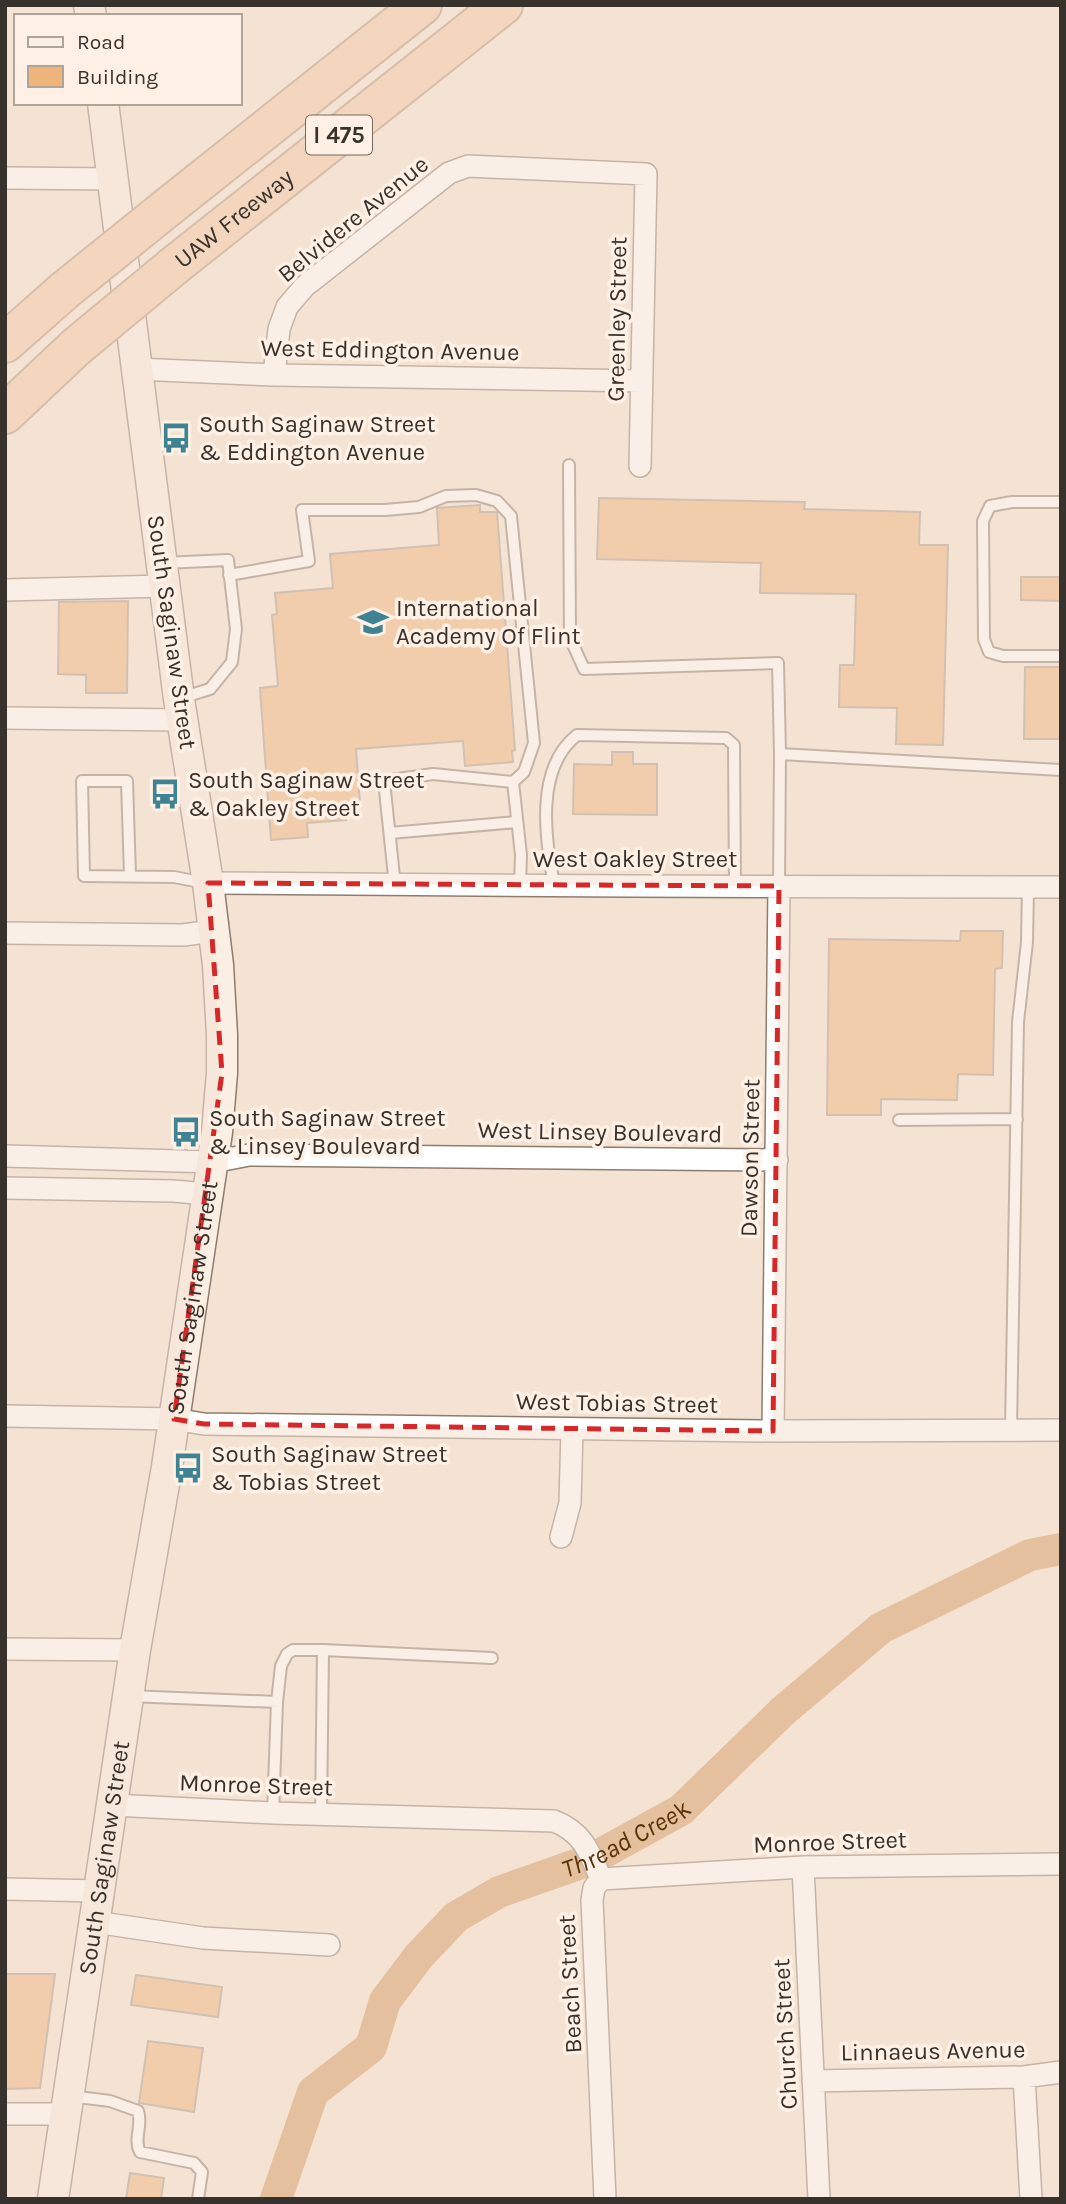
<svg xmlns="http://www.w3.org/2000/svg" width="1066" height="2204" viewBox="0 0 1066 2204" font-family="Karla,sans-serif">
<rect width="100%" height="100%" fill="#f4e2d3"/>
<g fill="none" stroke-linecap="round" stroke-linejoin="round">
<path stroke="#d09760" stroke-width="32" id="s1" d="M 276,2199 L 313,2092 L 371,2047 L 385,2001 L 419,1956 L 456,1917 L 499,1892 L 590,1860 L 681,1810 L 783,1711 L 881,1628 L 1030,1555 L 1061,1549"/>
</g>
<path fill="#eeb47c" stroke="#a8988a" stroke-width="2" d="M 599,498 L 805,502 L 804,509 L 920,512 L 919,545 L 948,545 L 943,745 L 896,744 L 897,708 L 839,707 L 840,665 L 854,665 L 856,594 L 760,593 L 761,563 L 597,559 Z
M 480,505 L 480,512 L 497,512 L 515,750 L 512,751 L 513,762 L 465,766 L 463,741 L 356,749 L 360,804 L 345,805 L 346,820 L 307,823 L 308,837 L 271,840 L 260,688 L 278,686 L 272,615 L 277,614 L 275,593 L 333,588 L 330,554 L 439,545 L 437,508 Z
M 1021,577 L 1061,577 L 1061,601 L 1021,600 Z
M 128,601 L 127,693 L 86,693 L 86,675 L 58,674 L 59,602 Z
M 1025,667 L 1061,667 L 1061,739 L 1024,739 Z
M 612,752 L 633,752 L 633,764 L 657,764 L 657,815 L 573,814 L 574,764 L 612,765 Z
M 961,931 L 1003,931 L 1002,968 L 995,969 L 993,1075 L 958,1074 L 957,1100 L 881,1099 L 881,1115 L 827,1115 L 829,939 L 960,941 Z
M 5,1974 L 55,1974 L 40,2088 L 5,2089 Z
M 136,1975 L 222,1987 L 218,2017 L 131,2005 Z
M 148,2041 L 203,2048 L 194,2112 L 139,2103 Z
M 130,2173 L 164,2178 L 161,2199 L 126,2199 Z"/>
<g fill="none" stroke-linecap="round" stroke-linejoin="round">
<g stroke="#8d7d6f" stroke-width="14">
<path id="lane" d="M 569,465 L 570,638 L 584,669 L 778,663 L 780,754
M 1061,502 L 1012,502 L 990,506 L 983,521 L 984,639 L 989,652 L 1003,656 L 1061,656
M 163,563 L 228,560 L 236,629 L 232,662 L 210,689 L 181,698
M 229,575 L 309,561 L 302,510 L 385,510 L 419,507 L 446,496 L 476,495 L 497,501 L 511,516 L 534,743 L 524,772 L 513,782 L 433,774 L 384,781 L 395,886
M 513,782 L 521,855 L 520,885
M 390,833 L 517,822
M 130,876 L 127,781 L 82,781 L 84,876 L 174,877 L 205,883
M 554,884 C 545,838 535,768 577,735 L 726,738 L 734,745 L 735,886
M 779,886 L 780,754 L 1061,770
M 899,1120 L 1017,1119
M 1011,1429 L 1018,1022 L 1027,942 L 1028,887
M 129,1696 L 277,1702
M 273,1813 L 277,1702 L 281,1666 L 287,1654 L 293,1650 L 323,1650 L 492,1658
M 321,1813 L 323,1650
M 70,2096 L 110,2101 L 138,2111 C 143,2125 133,2139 140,2152 L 194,2163 L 202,2172 L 198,2199"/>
</g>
<g stroke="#8d7d6f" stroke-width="24">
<path id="street" d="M 5,178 L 113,179
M 137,369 L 274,375 L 642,381
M 274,375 L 279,329 L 287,307 L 305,286 L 449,173 L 468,166 L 646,174 L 640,466
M 5,590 L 164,586
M 5,718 L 182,720
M 208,883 C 492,886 777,887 1061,887
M 5,933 L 183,935 L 213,931
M 5,1156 L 213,1162 L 249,1155 L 777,1160
M 5,1188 L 173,1191 L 208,1194
M 5,1416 L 174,1419 L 204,1424 L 773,1431 L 1061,1430
M 773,1431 L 779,886
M 561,1537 L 570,1503 L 572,1429
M 5,1649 L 135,1650
M 113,1805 L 273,1813 L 554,1821 C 583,1832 590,1853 601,1879
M 803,1867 L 819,2199
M 601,1879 L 803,1867 L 1061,1864
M 601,1879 L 594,1888 L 592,1900 L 605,2199
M 5,1889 L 99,1891
M 95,1922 L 203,1938 L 329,1945
M 1024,2077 L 1031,2199
M 813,2081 L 1024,2077 L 1061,2072
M 5,2114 L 66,2114"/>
</g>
<g stroke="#8d7d6f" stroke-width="33">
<g id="secondary">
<path d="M 89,5 L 91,16"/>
<path id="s2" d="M 53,2199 L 135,1650 L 167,1467 L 217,1132 L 222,1073 L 222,1035 L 218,965 L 208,883 L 179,699 L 103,103"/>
</g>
</g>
<g stroke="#b19479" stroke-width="42">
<g id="highway">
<path d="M 168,207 L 422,5"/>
<path id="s3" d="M 175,265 L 503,5"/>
<path d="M 5,343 L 65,290"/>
<path d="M 5,414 L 76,347"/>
</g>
</g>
<use href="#lane" stroke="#fff" stroke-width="10"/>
<use href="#street" stroke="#fff" stroke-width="21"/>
<use href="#secondary" stroke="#fbeee3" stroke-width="30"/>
<use href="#highway" stroke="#f2c8a2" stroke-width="38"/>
<g stroke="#b19479" stroke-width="42" stroke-linecap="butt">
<path id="highway-bridge" d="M 65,290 L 168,207
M 76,347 L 175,265"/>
</g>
<use href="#highway-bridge" stroke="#f2c8a2" stroke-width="38"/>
</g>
<path d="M0 0H1066V2204H0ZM 208,883 L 779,886 L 773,1431 L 204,1424 L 174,1419 L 222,1073 Z" fill="#f4e2d3" fill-opacity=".55" fill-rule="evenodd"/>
<path fill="none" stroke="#d62828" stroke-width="5" stroke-dasharray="14 9" stroke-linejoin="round" d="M 208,883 L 779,886 L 773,1431 L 204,1424 L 174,1419 L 222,1073 Z"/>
<defs>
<g id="bus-bare" transform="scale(2.415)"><path d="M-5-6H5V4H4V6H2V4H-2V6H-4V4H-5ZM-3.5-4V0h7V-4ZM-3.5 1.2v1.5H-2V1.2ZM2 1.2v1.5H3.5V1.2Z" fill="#3f8392" stroke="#fef0e4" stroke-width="2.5" paint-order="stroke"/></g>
<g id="school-bare" transform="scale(2.415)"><path d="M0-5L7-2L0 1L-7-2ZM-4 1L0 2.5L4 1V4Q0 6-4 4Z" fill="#3f8392" stroke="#fef0e4" stroke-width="2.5" paint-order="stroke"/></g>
</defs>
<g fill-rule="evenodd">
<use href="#bus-bare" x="176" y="438"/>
<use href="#school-bare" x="373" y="622"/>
<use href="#bus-bare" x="165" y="794"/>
<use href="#bus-bare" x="186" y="1132"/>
<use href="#bus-bare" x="188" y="1468"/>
</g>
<g text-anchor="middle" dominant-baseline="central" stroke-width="7" stroke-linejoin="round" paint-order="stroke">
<rect fill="#fef0e4" stroke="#736b63" stroke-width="2" x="306" y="115.5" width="66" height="39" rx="5"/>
<g font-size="23" font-weight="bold" fill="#38322c">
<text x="339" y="135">I 475</text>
</g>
<g font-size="24" fill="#38322c" stroke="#fef0e4">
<text stroke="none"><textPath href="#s3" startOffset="75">UAW Freeway</textPath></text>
<text transform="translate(353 219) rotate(-39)">Belvidere Avenue</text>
<text transform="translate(617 319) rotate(-89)">Greenley Street</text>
<text transform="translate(390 350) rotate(1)">West Eddington Avenue</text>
<text transform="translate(172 632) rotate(82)">South Saginaw Street</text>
<text x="635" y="859">West Oakley Street</text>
<text transform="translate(600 1132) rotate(1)">West Linsey Boulevard</text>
<text transform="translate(750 1158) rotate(-89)">Dawson Street</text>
<text stroke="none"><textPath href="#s2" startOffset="912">South Saginaw Street</textPath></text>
<text transform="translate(617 1403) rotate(1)">West Tobias Street</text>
<text transform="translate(256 1785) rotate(2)">Monroe Street</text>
<text transform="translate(830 1842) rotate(-2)">Monroe Street</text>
<text stroke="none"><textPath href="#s2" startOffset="345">South Saginaw Street</textPath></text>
<text transform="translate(570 1984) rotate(-93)">Beach Street</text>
<text transform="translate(785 2034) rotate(-93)">Church Street</text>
<text transform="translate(933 2051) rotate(-1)">Linnaeus Avenue</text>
</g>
<g font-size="24" fill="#38322c" stroke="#fef0e4" text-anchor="start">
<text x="199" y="424">South Saginaw Street<tspan x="199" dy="28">&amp; Eddington Avenue</tspan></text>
<text x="396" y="608">International<tspan x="396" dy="28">Academy Of Flint</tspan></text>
<text x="188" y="780">South Saginaw Street<tspan x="188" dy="28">&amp; Oakley Street</tspan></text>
<text x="209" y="1118">South Saginaw Street<tspan x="209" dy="28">&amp; Linsey Boulevard</tspan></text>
<text x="211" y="1454">South Saginaw Street<tspan x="211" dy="28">&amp; Tobias Street</tspan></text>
</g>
<g font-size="26" font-style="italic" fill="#593305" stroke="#fef0e4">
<text stroke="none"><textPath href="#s1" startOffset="532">Thread Creek</textPath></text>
</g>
</g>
<rect width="1066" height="2204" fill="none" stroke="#38322c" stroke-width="14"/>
<rect x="14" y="14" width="228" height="91" fill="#fef0e4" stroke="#afa49a" stroke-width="2"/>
<rect x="28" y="37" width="35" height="10" fill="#fbeee3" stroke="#afa49a" stroke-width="2"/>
<text x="77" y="49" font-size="21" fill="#38322c">Road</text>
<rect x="28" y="66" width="35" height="21" fill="#eeb47c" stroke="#afa49a" stroke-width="2"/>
<text x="77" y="84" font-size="21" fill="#38322c">Building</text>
</svg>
